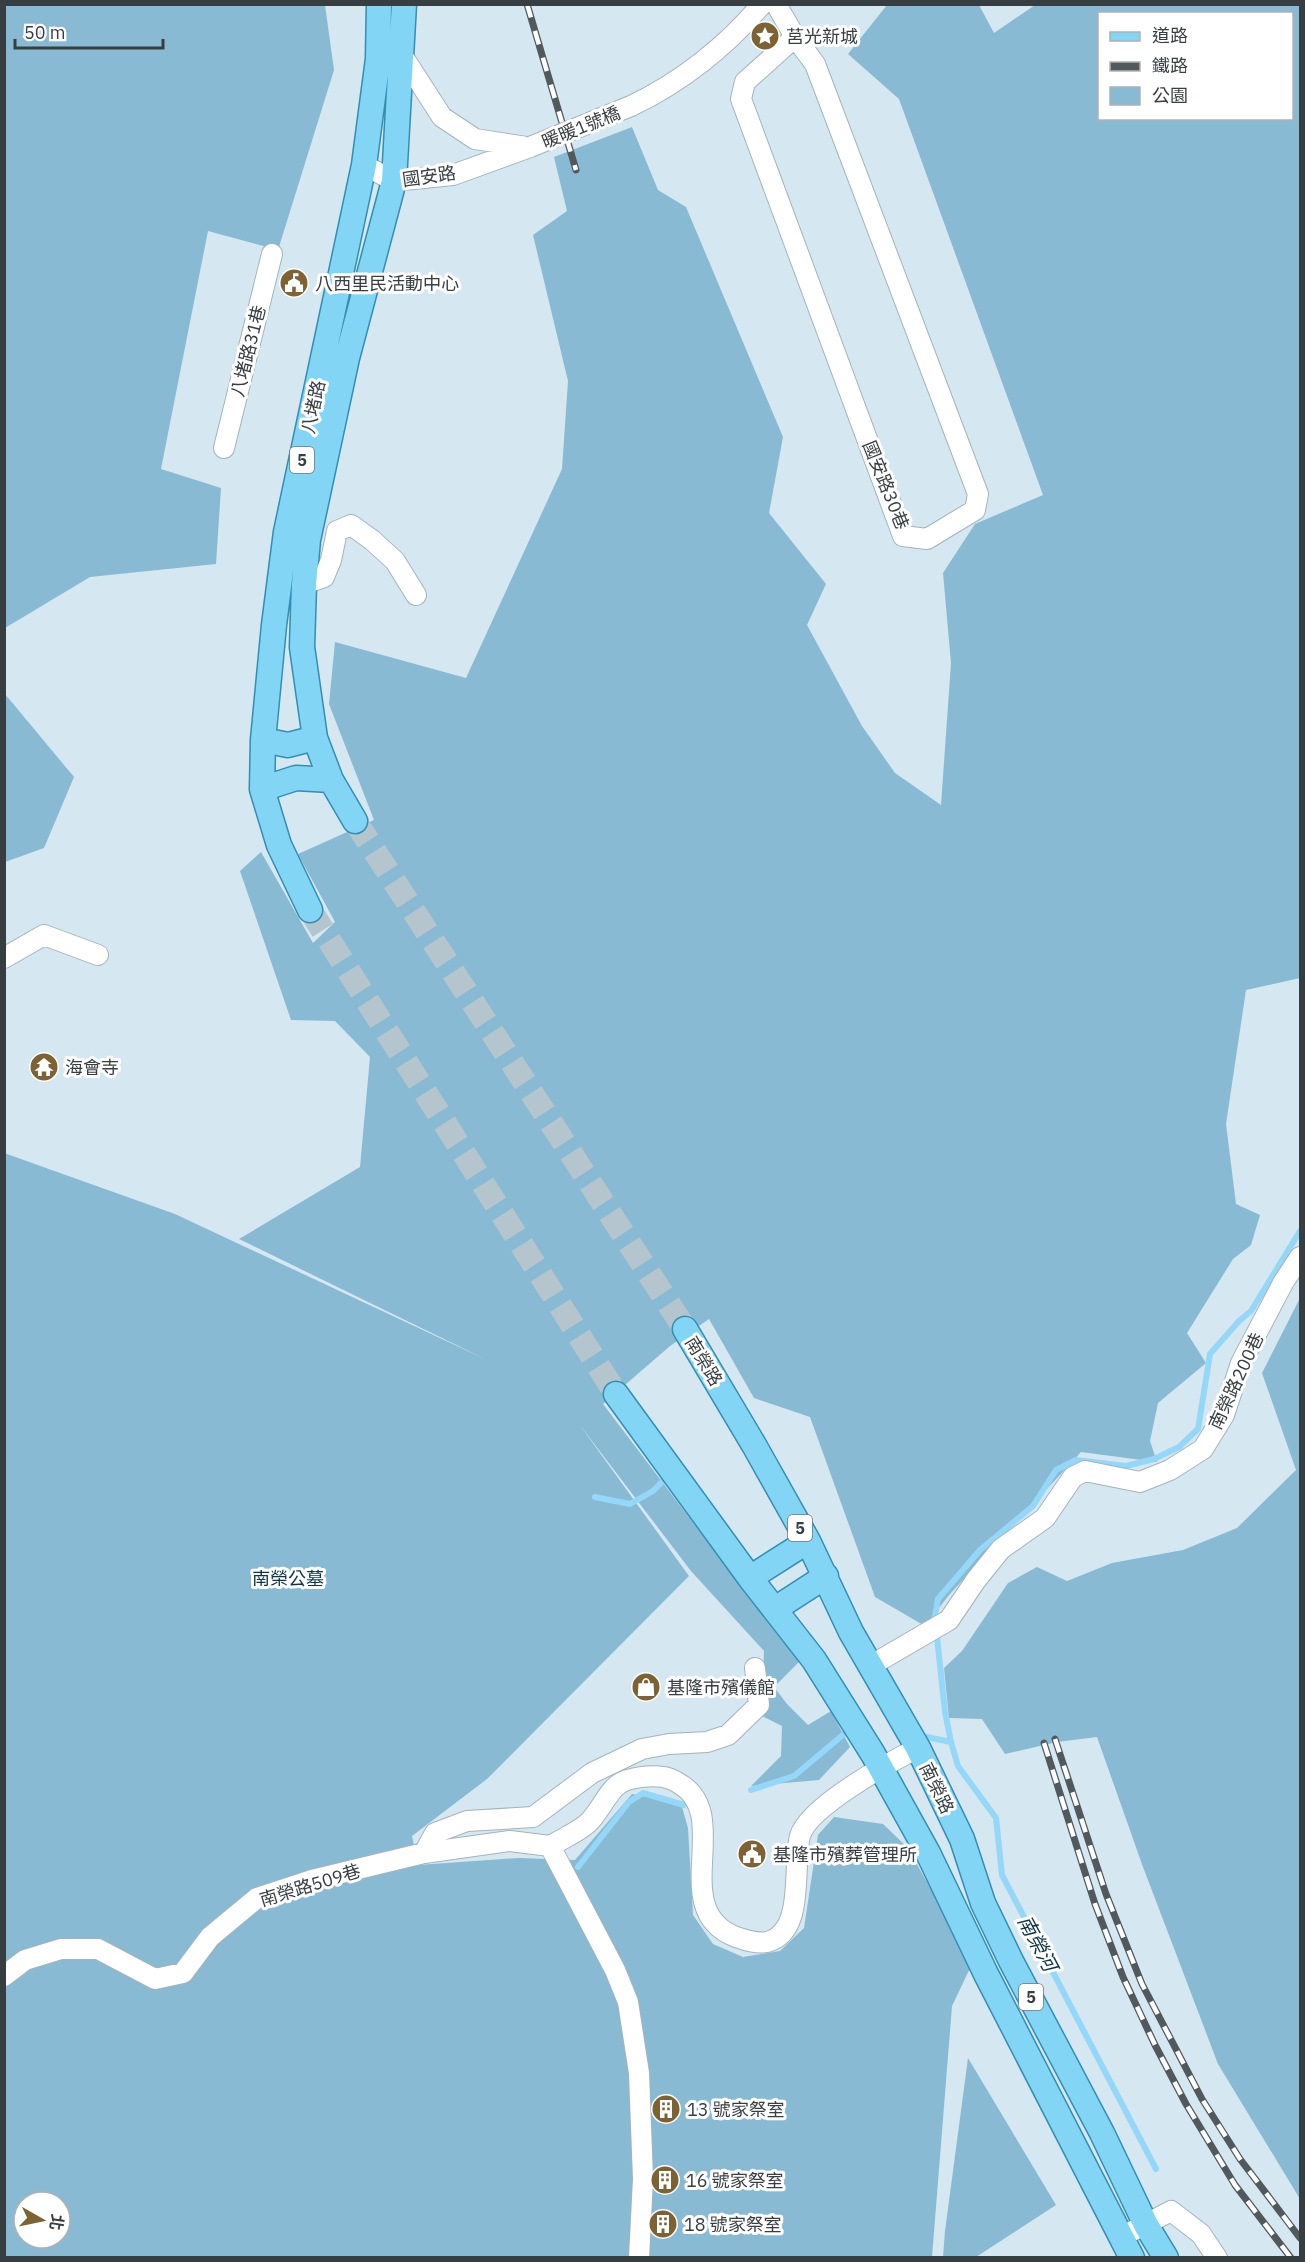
<svg xmlns="http://www.w3.org/2000/svg" width="1305" height="2262" viewBox="0 0 1305 2262" font-family="'IBM Plex Sans','Noto Sans TC',sans-serif">
<rect width="100%" height="100%" fill="#d5e7f0"/>
<path fill="#89bad3" fill-rule="evenodd" d="M 4,5 L 325,5 L 334,70 L 278,250 L 208,231 L 161,469 L 221,488 L 216,564 L 90,577 L 5,628 Z
M 887,5 L 979,5 L 994,33 L 1035,5 L 1300,5 L 1300,978 L 1246,990 L 1226,1124 L 1236,1204 L 1260,1215 L 1251,1245 L 1233,1259 L 1187,1333 L 1206,1363 L 1158,1403 L 1150,1441 L 1157,1462 L 1081,1452 L 949,1595 L 925,1626 L 875,1597 L 810,1417 L 754,1398 L 709,1319 L 670,1346 L 603,1404 L 799,1662 L 774,1687 L 787,1704 L 808,1725 L 831,1711 L 850,1747 L 819,1780 L 751,1786 L 781,1756 L 782,1726 L 762,1716 L 764,1651 L 691,1571 L 579,1424 L 689,1576 L 487,1779 L 412,1836 L 418,1865 L 519,1858 L 575,1860 L 632,1794 L 681,1803 L 688,1828 L 693,1915 L 713,1944 L 743,1957 L 780,1951 L 804,1928 L 818,1835 L 834,1817 L 883,1824 L 908,1848 L 972,1964 L 952,2006 L 932,2257 L 5,2257 L 4,1153 L 175,1214 L 487,1360 L 239,1239 L 360,1167 L 370,1057 L 335,1021 L 291,1020 L 240,871 L 261,852 L 313,943 L 335,922 L 298,854 L 374,820 L 329,704 L 335,642 L 466,678 L 562,469 L 568,381 L 533,235 L 567,211 L 554,157 L 632,127 L 658,190 L 686,207 L 783,437 L 769,513 L 826,584 L 807,625 L 862,726 L 895,773 L 941,805 L 951,663 L 943,573 L 975,524 L 1043,495 L 899,99 L 848,54 ZM 1100,14 L 1292,14 L 1292,118 L 1100,118 ZM 24,2202 L 60,2202 L 60,2238 L 24,2238 Z
M 5,694 L 74,777 L 44,848 L 5,862 Z
M 1300,1298 L 1300,2199 L 1218,2064 L 1143,1867 L 1097,1737 L 1057,1742 L 1005,1754 L 982,1719 L 949,1718 L 944,1668 L 962,1651 L 1008,1583 L 1037,1567 L 1067,1581 L 1112,1563 L 1183,1550 L 1237,1528 L 1296,1470 L 1262,1373 Z
M 968,2058 L 1056,2205 L 976,2257 L 943,2257 L 945,2231 Z"/>
<g fill="none" stroke-linecap="round" stroke-linejoin="round">
<path stroke="#95d7f8" stroke-width="6" d="M 595,1497 L 630,1504 L 653,1491 L 664,1480
M 934,1621 L 938,1599 L 980,1550 L 1033,1506 L 1056,1470 L 1076,1460 L 1126,1466 L 1154,1459 L 1179,1447 L 1198,1429 L 1210,1354 L 1239,1321 L 1251,1311 L 1300,1231
M 937,1637 L 945,1712 L 951,1742
M 922,1736 L 951,1742 L 958,1766 L 996,1818 L 1002,1875 L 1156,2169
M 751,1790 L 794,1776 L 844,1734
M 578,1867 L 629,1802 L 643,1793 L 684,1805"/>
<path stroke="#b5c5cd" stroke-width="24" stroke-dasharray="24 12" stroke-linecap="butt" d="M 355,821 L 685,1329
M 310,910 L 616,1394"/>
<g stroke="#a3b4bc" stroke-width="22">
<path id="minor" d="M 776,4 L 795,37 L 815,64 L 978,494 L 975,510 L 927,539 L 903,536 L 741,99 L 745,82 L 795,37
M 402,55 L 442,117 L 475,139 L 527,147
M 631,106 C 680,83 727,46 762,4
M 364,165 L 394,181 L 453,175 L 530,147
M 224,448 L 272,254
M 304,584 L 324,577 L 331,560 L 337,531 L 351,525 L 372,540 L 395,561 L 416,595
M 4,958 L 44,935 L 98,955
M 870,1666 L 949,1620 L 976,1580 L 1001,1549 L 1045,1518 L 1073,1477 L 1085,1471 L 1140,1482 L 1170,1470 L 1203,1449 L 1224,1415 L 1241,1363 L 1283,1283 L 1300,1257
M 424,1853 L 435,1833 L 467,1821 L 533,1817 L 592,1773 L 642,1749 L 669,1744 L 707,1742 L 728,1735 L 759,1705 L 755,1668
M 4,1976 L 25,1960 L 61,1949 L 98,1949 L 155,1979 L 183,1973 L 210,1937 L 257,1898 L 312,1880 L 424,1853 L 510,1841 L 550,1846
M 1121,2237 L 1171,2211 L 1201,2234 L 1217,2258
M 639,2258 L 643,2179 L 639,2073 L 628,2002 L 615,1970 L 550,1846 C 562,1839 578,1832 588,1823 C 599,1813 608,1791 619,1784 C 629,1777 652,1775 663,1777 C 670,1778 674,1780 680,1784 C 734,1816 666,1910 736,1937 C 745,1940 757,1944 767,1942 C 806,1932 792,1866 800,1836 C 808,1807 890,1762 918,1748"/>
</g>
<g stroke="#338eb1" stroke-width="27">
<path id="major" d="M 263,740 L 288,745 L 315,738
M 262,789 L 296,778 L 331,780
M 355,821 L 331,780 L 315,738 L 302,647 L 304,584 L 308,540 L 347,358 L 394,181 L 404,4
M 310,910 L 279,845 L 262,789 L 263,740 L 274,625 L 286,532 L 364,165 L 378,59 L 379,4
M 685,1329 L 754,1445 L 808,1541 L 851,1632 L 918,1748 L 962,1839 L 983,1903 L 1011,1961 L 1102,2133 L 1146,2225 L 1166,2258
M 616,1394 L 750,1578 L 814,1660 L 873,1754 L 928,1853 L 986,1974 L 1132,2258
M 750,1578 L 808,1541
M 775,1609 L 826,1576"/>
</g>
<use href="#minor" stroke="#fff" stroke-width="20"/>
<use href="#major" stroke="#83d5f5" stroke-width="24"/>
<g stroke="#51595d" stroke-width="7">
<path id="rail" d="M 527,4 L 576,170
M 1055,1739 L 1106,1894 L 1142,1984 L 1202,2099 L 1240,2159 L 1300,2238
M 1044,1743 L 1095,1904 L 1123,1977 L 1155,2045 L 1186,2104 L 1235,2185 L 1291,2258"/>
</g>
<use href="#rail" stroke="#fff" stroke-width="4.5" stroke-dasharray="14" stroke-linecap="butt"/>
<g stroke="#a3b4bc" stroke-width="22" stroke-linecap="butt">
<path id="minor-bridge" d="M 530,147 L 631,106"/>
</g>
<use href="#minor-bridge" stroke="#fff" stroke-width="20"/>
</g>
<defs>
<g id="sight-disc" transform="scale(1.5)"><circle r="9.5" fill="#7d6234" stroke="#fff"/><path d="M0-6L1.8-2.2L6-1.7L2.9 1.2L3.7 5.4L0 3.3L-3.7 5.4L-2.9 1.2L-6-1.7L-1.8-2.2Z" fill="#fff"/></g>
<g id="civic-disc" transform="scale(1.5)"><circle r="9.5" fill="#7d6234" stroke="#fff"/><path d="M-.6-6.5H3V-4.5H.6V-3L4-1V1h2V6H-6V1h2V-1L-.6-3ZM-1.2 2.5V6h2.4V2.5Z" fill="#fff"/></g>
<g id="temple-disc" transform="scale(1.5)"><circle r="9.5" fill="#7d6234" stroke="#fff"/><path d="M0-6L5-2H3V0L6.5 2.5H4V6H1.5V3h-3V6H-4V2.5H-6.5L-3 0V-2H-5Z" fill="#fff"/></g>
<g id="shop-disc" transform="scale(1.5)"><circle r="9.5" fill="#7d6234" stroke="#fff"/><path d="M-5-2.5h2.3a2.7 3.5 0 0 1 5.4 0H5L5.5 6h-11ZM-1.5-2.5h3a1.5 2.3 0 0 0-3 0Z" fill="#fff"/></g>
<g id="building-disc" transform="scale(1.5)"><circle r="9.5" fill="#7d6234" stroke="#fff"/><path d="M-4-6H4V6H1V3H-1V6H-4ZM-2.5-4.3h1.7v1.8h-1.7ZM.8-4.3h1.7v1.8H.8ZM-2.5-1h1.7V.8h-1.7ZM.8-1h1.7V.8H.8Z" fill="#fff"/></g>
</defs>
<g fill-rule="evenodd">
<use href="#sight-disc" x="765" y="36"/>
<use href="#civic-disc" x="294" y="283"/>
<use href="#temple-disc" x="44" y="1067"/>
<use href="#shop-disc" x="646" y="1687"/>
<use href="#civic-disc" x="752" y="1854"/>
<use href="#building-disc" x="666" y="2109"/>
<use href="#building-disc" x="665" y="2180"/>
<use href="#building-disc" x="663" y="2224"/>
</g>
<g text-anchor="middle" dominant-baseline="central" stroke-width="6" stroke-linejoin="round" paint-order="stroke">
<g fill="#fff" stroke="#73787a" stroke-width="1.5">
<rect x="290" y="447" width="24" height="26" rx="4.5"/>
<rect x="788" y="1515" width="24" height="26" rx="4.5"/>
<rect x="1019" y="1984" width="24" height="26" rx="4.5"/>
</g>
<g font-size="16" font-weight="bold" fill="#373e41">
<text x="302" y="460">5</text>
<text x="800" y="1528">5</text>
<text x="1031" y="1997">5</text>
</g>
<g font-size="18" fill="#373e41" stroke="#fff" text-anchor="start">
<text x="786" y="36">莒光新城</text>
<text x="315" y="283">八西里民活動中心</text>
<text x="65" y="1067">海會寺</text>
<text x="667" y="1687">基隆市殯儀館</text>
<text x="773" y="1854">基隆市殯葬管理所</text>
<text x="687" y="2109">13 號家祭室</text>
<text x="686" y="2180">16 號家祭室</text>
<text x="684" y="2224">18 號家祭室</text>
</g>
<g font-size="18" fill="#373e41" stroke="#fff">
<text transform="translate(581 127) rotate(-22)">暖暖1號橋</text>
<text transform="translate(429 176) rotate(-8)">國安路</text>
<text transform="translate(248 351) rotate(-76)">八堵路31巷</text>
<text transform="translate(313 407) rotate(-78)">八堵路</text>
<text transform="translate(886 485) rotate(68)">國安路30巷</text>
<text transform="translate(704 1361) rotate(59)">南榮路</text>
<text transform="translate(1236 1381) rotate(-65)">南榮路200巷</text>
<text transform="translate(937 1788) rotate(64)">南榮路</text>
<text transform="translate(310 1885) rotate(-17)">南榮路509巷</text>
</g>
<g font-size="18" fill="#0d3546" stroke="#fff">
<text x="288" y="1578">南榮公墓</text>
</g>
<g font-size="20" font-style="italic" fill="#0c3445" stroke="#fff">
<text transform="translate(1038 1943) rotate(62)">南榮河</text>
</g>
</g>
<rect width="1305" height="2262" fill="none" stroke="#373e41" stroke-width="12"/>
<rect x="1098" y="12" width="195" height="108" fill="#ffffff" stroke="#afb2b3" stroke-width="1.5"/>
<rect x="1110" y="32" width="30" height="9" fill="#83d5f5" stroke="#afb2b3" stroke-width="1.5"/>
<text x="1152" y="42" font-size="18" fill="#373e41">道路</text>
<rect x="1110" y="62" width="30" height="9" fill="#51595d" stroke="#afb2b3" stroke-width="1.5"/>
<text x="1152" y="72" font-size="18" fill="#373e41">鐵路</text>
<rect x="1110" y="87" width="30" height="18" fill="#89bad3" stroke="#afb2b3" stroke-width="1.5"/>
<text x="1152" y="102" font-size="18" fill="#373e41">公園</text>
<g transform="translate(42 2220) rotate(99)"><circle r="28" fill="#ffffff" stroke="#afb2b3" stroke-width="1.5"/>
<path d="M0-4.5L10 22L0 15L-10 22Z" fill="#7d6234"/>
<text y="-9" font-size="16" font-weight="bold" text-anchor="middle" fill="#373e41">北</text>
</g>
<path d="M15 39v9h148v-9" fill="none" stroke="#373e41" stroke-width="3"/>
<text x="24" y="39" font-size="18" fill="#373e41" stroke="#ffffff" stroke-width="4.5" paint-order="stroke">50 m</text>
</svg>
